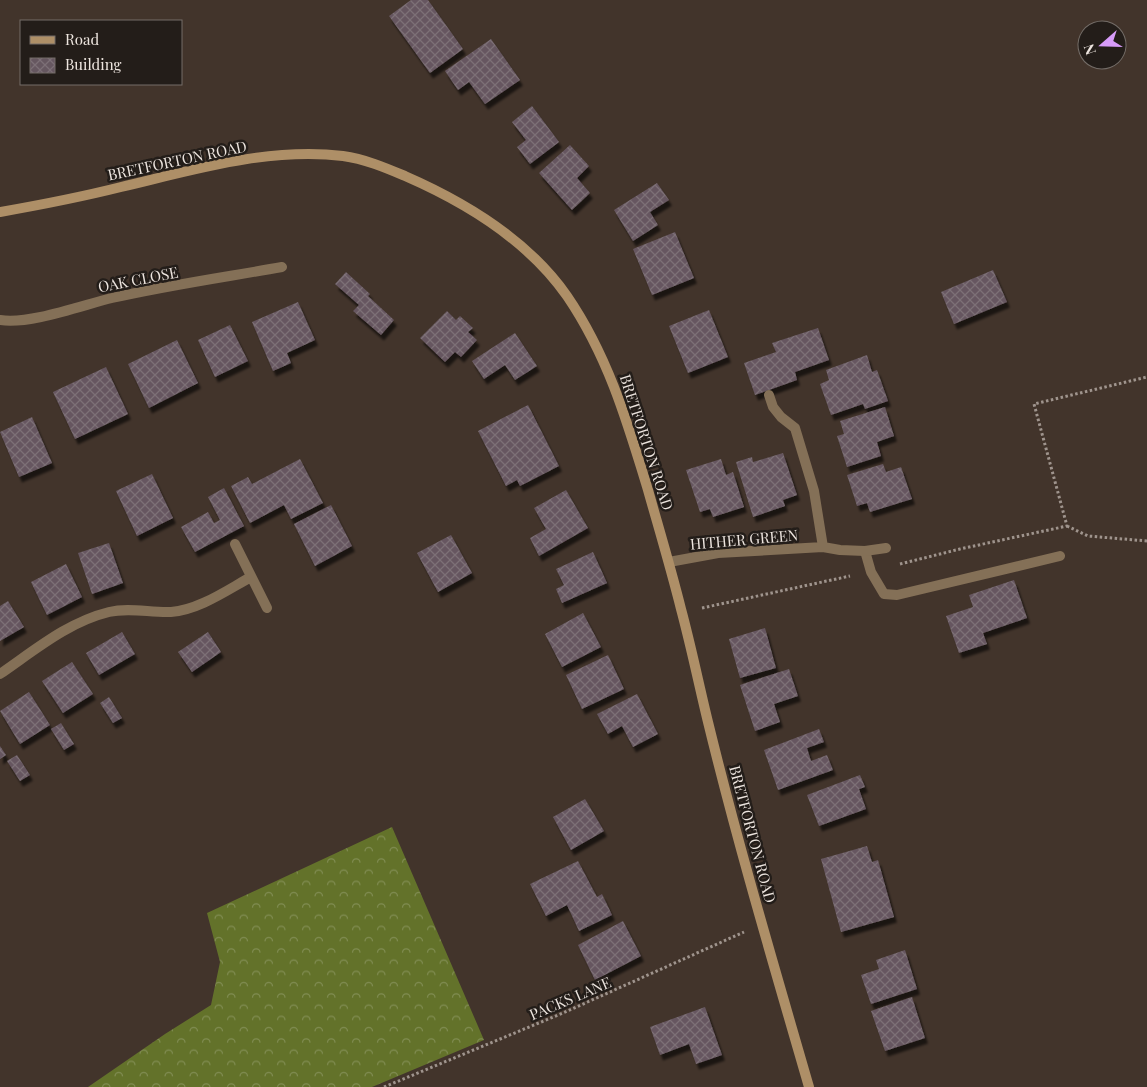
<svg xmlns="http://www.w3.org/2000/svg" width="1147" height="1087" viewBox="0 0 1147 1087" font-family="'Playfair Display',serif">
<defs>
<pattern id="forest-crowns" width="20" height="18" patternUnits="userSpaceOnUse" patternTransform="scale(1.25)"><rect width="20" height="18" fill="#63722a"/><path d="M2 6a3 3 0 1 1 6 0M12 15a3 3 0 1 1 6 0" fill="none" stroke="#818d53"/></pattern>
<pattern id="building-cross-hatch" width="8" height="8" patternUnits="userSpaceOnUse" patternTransform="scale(1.25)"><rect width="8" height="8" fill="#665760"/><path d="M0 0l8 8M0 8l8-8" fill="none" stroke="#7c6f76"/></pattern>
<filter id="shadow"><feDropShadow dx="3" dy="5.5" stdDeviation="1" flood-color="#0009"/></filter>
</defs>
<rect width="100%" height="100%" fill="#42342b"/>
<path fill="url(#forest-crowns)" d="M 392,827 L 484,1040 L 372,1087 L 88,1087 L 165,1034 L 211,1005 L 220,962 L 207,913 Z"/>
<path fill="url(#building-cross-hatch)" filter="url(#shadow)" d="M 411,0 L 428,0 L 463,49 L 430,73 L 389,16 Z
M 491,39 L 520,80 L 485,104 L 469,82 L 458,90 L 445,71 Z
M 532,106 L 559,142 L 530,164 L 517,147 L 526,140 L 512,122 Z
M 570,145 L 589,166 L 577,178 L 590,193 L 572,210 L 539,173 Z
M 657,183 L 669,200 L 650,212 L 658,225 L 633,241 L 614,210 Z
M 675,232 L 694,278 L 652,295 L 633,249 Z
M 993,270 L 1007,302 L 954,324 L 941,292 Z
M 346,272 L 370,294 L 368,296 L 394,320 L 381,335 L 353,311 L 359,305 L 335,284 Z
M 298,302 L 315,340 L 287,353 L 291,363 L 273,371 L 252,322 Z
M 709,310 L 728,357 L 688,373 L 669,326 Z
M 447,311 L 456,320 L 460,316 L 473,328 L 468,332 L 477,340 L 461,357 L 455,352 L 445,362 L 420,338 Z
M 230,325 L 248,361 L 215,377 L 198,340 Z
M 818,328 L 829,360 L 795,372 L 797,380 L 755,395 L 744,363 L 776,352 L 772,343 Z
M 515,333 L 537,366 L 515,380 L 505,365 L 484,379 L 472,361 Z
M 177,340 L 198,383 L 149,408 L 128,364 Z
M 867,355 L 872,372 L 877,370 L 888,401 L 865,409 L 863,404 L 831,415 L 820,384 L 829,380 L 826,370 Z
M 106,367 L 128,414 L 75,439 L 53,392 Z
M 528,405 L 559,466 L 520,486 L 517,480 L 506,486 L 478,431 Z
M 885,407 L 894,436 L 877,442 L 881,456 L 847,467 L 837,436 L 844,434 L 840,421 Z
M 32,417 L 52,463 L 19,477 L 0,432 Z
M 783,453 L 797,495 L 783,500 L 785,506 L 753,517 L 736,462 L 752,457 L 753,462 Z
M 300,459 L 323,503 L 291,519 L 284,505 L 250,523 L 231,486 L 248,477 L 252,484 Z
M 721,459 L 726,475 L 733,472 L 744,507 L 713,517 L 710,509 L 700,512 L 686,470 Z
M 883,464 L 886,472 L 901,467 L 912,499 L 870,512 L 867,503 L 857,506 L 847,475 Z
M 152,474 L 173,518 L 137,536 L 116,491 Z
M 224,488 L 244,526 L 195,552 L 181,527 L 208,512 L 214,523 L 220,520 L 208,497 Z
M 566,490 L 588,528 L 539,556 L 530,538 L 546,529 L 534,508 Z
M 331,505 L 352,546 L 315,566 L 294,524 Z
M 451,535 L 472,573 L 438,592 L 417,553 Z
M 109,543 L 123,583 L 92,594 L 78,553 Z
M 593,552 L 607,583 L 562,603 L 556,589 L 564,585 L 556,569 Z
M 66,564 L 82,597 L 47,615 L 31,582 Z
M 1014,580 L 1027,618 L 983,633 L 987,644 L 959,653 L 946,616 L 973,607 L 969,595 Z
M 8,601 L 24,627 L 0,641 L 0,606 Z
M 583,613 L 601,647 L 562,667 L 545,634 Z
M 765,628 L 776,668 L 740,678 L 729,639 Z
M 122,632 L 135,654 L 99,675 L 86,653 Z
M 208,632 L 221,652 L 192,672 L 178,652 Z
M 608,655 L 624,689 L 582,709 L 566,675 Z
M 72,662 L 93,694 L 63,713 L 42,681 Z
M 789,669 L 798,696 L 774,704 L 780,722 L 755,731 L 740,685 Z
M 29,692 L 50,725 L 20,744 L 0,711 Z
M 637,694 L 658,734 L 633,747 L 622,726 L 608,734 L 597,714 Z
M 109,697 L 122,718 L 113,723 L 100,703 Z
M 61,723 L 74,744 L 64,750 L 51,729 Z
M 819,729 L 824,742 L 807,748 L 811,761 L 827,755 L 833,770 L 778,790 L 764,750 Z
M 0,746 L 6,755 L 0,759 Z
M 17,755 L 30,775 L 20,781 L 7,761 Z
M 860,775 L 865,787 L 859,789 L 866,809 L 819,826 L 807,795 Z
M 585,799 L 604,831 L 571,850 L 553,817 Z
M 867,846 L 872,862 L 878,860 L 894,917 L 841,932 L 821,859 Z
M 578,861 L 597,897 L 602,894 L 612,915 L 579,931 L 567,905 L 546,916 L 530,884 Z
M 623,921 L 641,956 L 595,980 L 578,945 Z
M 905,950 L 917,989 L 871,1004 L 861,975 L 879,969 L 876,960 Z
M 912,997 L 925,1038 L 885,1051 L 871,1011 Z
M 705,1007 L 722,1055 L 696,1064 L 689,1044 L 660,1055 L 650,1027 Z"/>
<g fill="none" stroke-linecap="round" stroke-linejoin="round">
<path stroke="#9f948d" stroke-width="3" stroke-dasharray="2.5 2.5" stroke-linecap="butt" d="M 1067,526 L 1088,536 L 1147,541
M 900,564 L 960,549 L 1067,526 L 1034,404 L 1147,377
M 702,608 L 850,576
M 384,1087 L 563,1013 L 744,932"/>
<path stroke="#847057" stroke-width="10" d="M 865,551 L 871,572 L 884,594 L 897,595 L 1060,556"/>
<path stroke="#847057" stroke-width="10" d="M 0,320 C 29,325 83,305 112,298 C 169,285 226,277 282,267
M 769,395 L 773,407 L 781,417 L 795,428 L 814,491 L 823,547
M 235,544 L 267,608
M 669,562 L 718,553 L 823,547 L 840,550 L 865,551 L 886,548
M 0,674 C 35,650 68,622 109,612 C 129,607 151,613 171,612 C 199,610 227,590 251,577"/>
<path stroke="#ae8f67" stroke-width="10" d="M 0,212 C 40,205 81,197 121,187 C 193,170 268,147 343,156 C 365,159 386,168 405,176 C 467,203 528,240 567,296 C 608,356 627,421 648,490 C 659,529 671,569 681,609 C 691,646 699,685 708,722 C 738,845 774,966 809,1087"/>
</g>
<g text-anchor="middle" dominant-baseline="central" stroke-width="5" stroke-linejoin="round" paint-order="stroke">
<g font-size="15" fill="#ede5df" stroke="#231d19">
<text transform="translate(177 160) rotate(-12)">BRETFORTON ROAD</text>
<text transform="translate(138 279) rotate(-11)">OAK CLOSE</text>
<text transform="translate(647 442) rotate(72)">BRETFORTON ROAD</text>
<text transform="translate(744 539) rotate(-5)">HITHER GREEN</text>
<text transform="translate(753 834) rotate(75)">BRETFORTON ROAD</text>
<text transform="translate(570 998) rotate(-23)">PACKS LANE</text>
</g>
</g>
<rect x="20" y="20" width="162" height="65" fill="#231d19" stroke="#746d68"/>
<rect x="30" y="36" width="25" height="8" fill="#ae8f67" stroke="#746d68"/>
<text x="65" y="45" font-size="15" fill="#ede5df">Road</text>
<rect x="30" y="58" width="25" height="15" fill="url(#building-cross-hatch)" stroke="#746d68"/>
<text x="65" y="70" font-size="15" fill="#ede5df">Building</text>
<g transform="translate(1102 45) rotate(250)"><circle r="24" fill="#231d19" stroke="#746d68"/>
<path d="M0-4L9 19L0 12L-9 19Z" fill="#d79bf9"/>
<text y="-8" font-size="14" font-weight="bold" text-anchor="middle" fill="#ede5df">N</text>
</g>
</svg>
